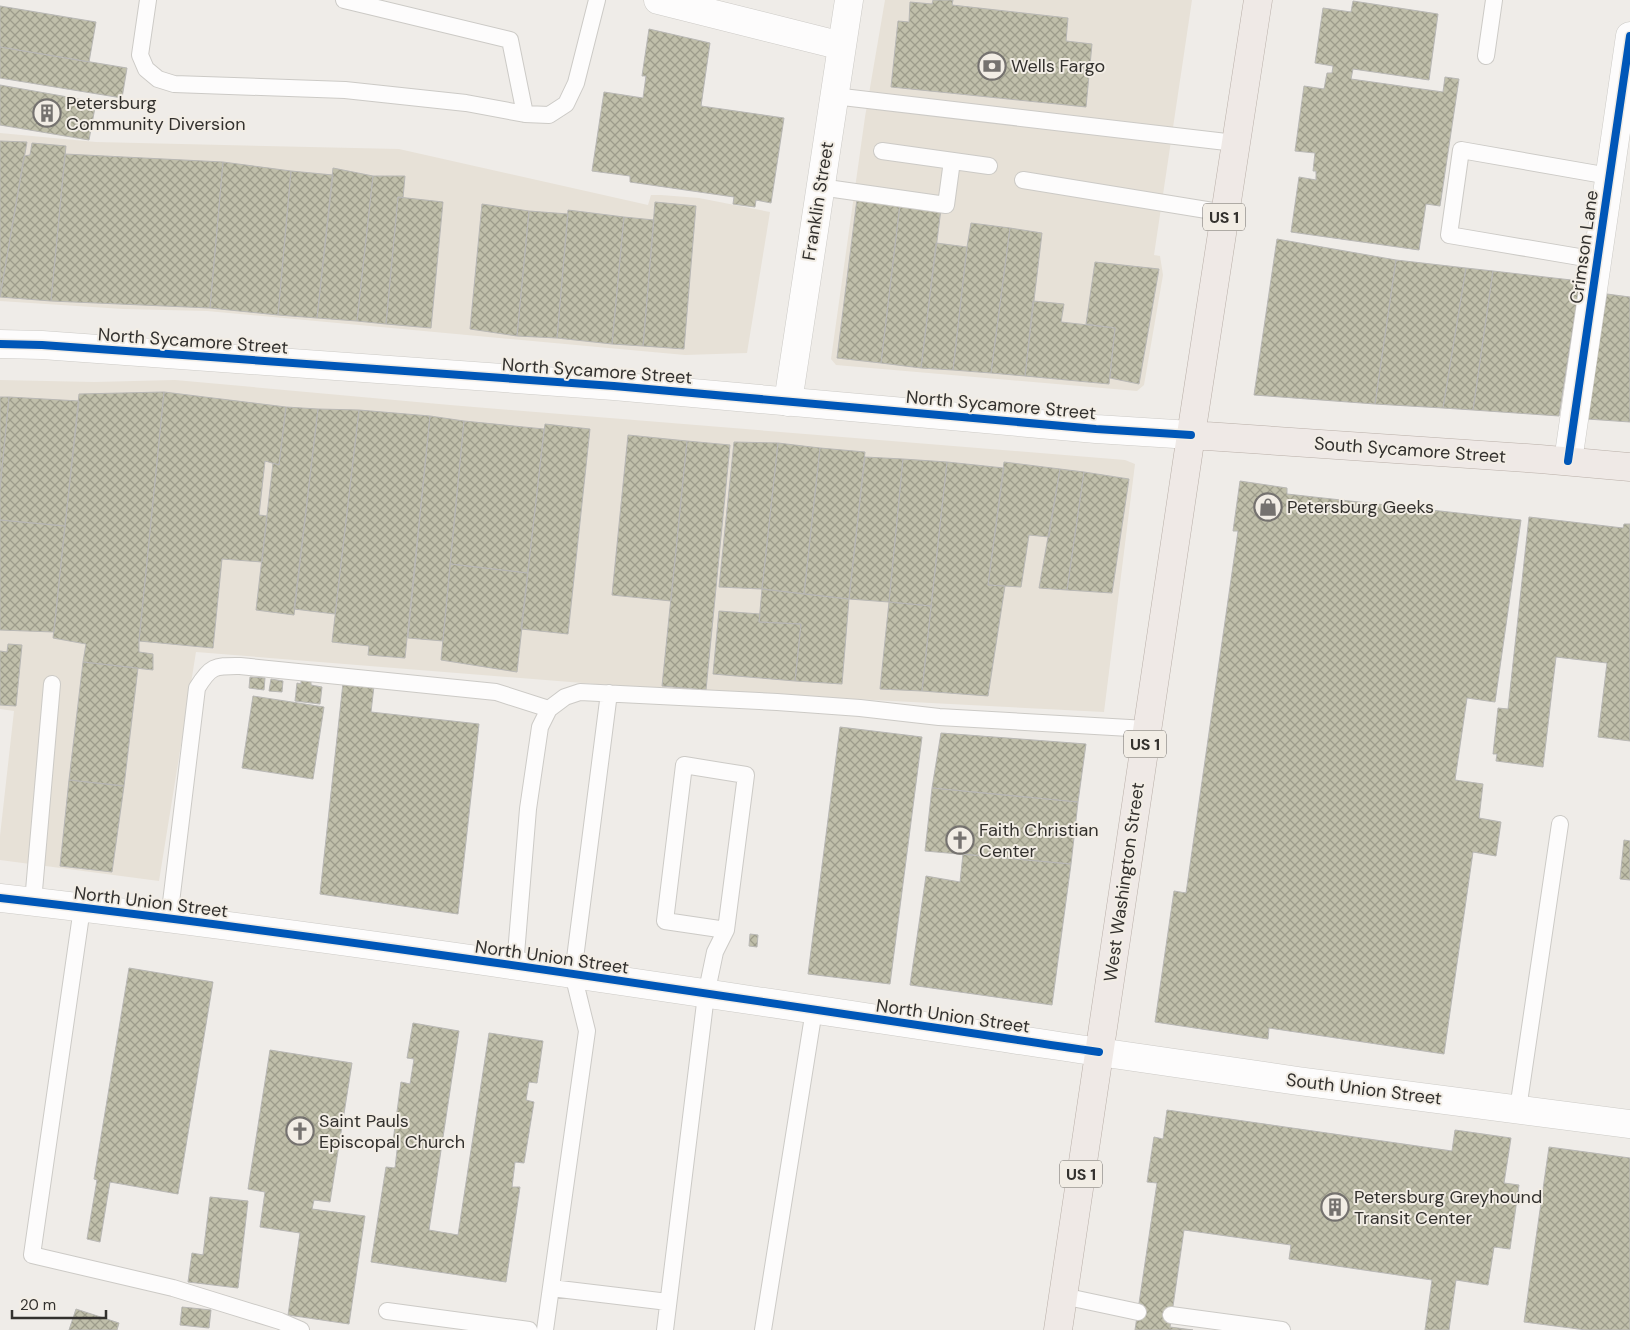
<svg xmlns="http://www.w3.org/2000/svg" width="1630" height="1330" viewBox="0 0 1630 1330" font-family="'DM Sans',sans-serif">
<defs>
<pattern id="building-cross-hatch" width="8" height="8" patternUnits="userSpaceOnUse" patternTransform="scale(1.25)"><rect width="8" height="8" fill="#c0bfaa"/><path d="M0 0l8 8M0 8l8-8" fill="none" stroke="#9d9c8b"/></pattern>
</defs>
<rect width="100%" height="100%" fill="#efece8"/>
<path fill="#e7e1d7" d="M 885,0 L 1192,0 L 1154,255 L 1160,256 L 1163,275 L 1144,385 L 1137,391 L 836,365 L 831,359 L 865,117 Z
M 0,133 L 96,142 L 399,149 L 648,205 L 651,195 L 661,195 L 699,198 L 770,212 L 747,353 L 685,355 L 207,311 L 123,309 L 0,301 Z
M 0,380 L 94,382 L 175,380 L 450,405 L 1125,460 L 1135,464 L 1104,712 L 658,689 L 196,652 L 159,881 L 0,860 L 0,836 L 14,711 L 0,709 Z"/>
<path fill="url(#building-cross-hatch)" stroke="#b8b7b4" d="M 933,0 L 953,0 L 952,5 L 1068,18 L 1066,41 L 1092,44 L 1086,107 L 891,87 L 898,21 L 909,22 L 910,2 L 932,4 Z
M 1353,1 L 1438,14 L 1429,80 L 1353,69 L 1351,79 L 1443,92 L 1445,77 L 1459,79 L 1440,206 L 1426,204 L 1419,250 L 1291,232 L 1299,177 L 1316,180 L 1316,171 L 1313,171 L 1315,153 L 1295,151 L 1304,86 L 1324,89 L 1327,73 L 1332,73 L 1333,66 L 1315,63 L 1323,8 L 1351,12 Z
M 0,6 L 96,22 L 89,62 L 0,47 Z
M 649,29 L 710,43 L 701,106 L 784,118 L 771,203 L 756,200 L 755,207 L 733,204 L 734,197 L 630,182 L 630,176 L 592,171 L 604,92 L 643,98 L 646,76 L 642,76 Z
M 0,47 L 127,68 L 122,98 L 0,78 Z
M 0,85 L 96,102 L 89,140 L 0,125 Z
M 0,141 L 27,142 L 0,297 Z
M 32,143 L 66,146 L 51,301 L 0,297 L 24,156 L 30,155 Z
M 65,154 L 223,162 L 210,308 L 51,301 Z
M 223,162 L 291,171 L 278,315 L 210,308 Z
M 333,168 L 373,176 L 357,321 L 317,318 Z
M 291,171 L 333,175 L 317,318 L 278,315 Z
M 373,176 L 405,176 L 403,198 L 398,197 L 386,324 L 357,321 Z
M 398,197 L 443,202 L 431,328 L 386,324 Z
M 857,199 L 900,204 L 881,363 L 837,358 Z
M 655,202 L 696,206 L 684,349 L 643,346 Z
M 482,204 L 529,211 L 517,336 L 470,329 Z
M 900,204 L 941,209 L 921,368 L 881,363 Z
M 568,210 L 624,217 L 612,344 L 557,338 Z
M 529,211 L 568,214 L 557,338 L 517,336 Z
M 624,217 L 654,220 L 643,346 L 612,344 Z
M 971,223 L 1010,228 L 991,373 L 953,370 L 967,247 Z
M 1010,228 L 1042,233 L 1025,376 L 991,373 Z
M 1277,239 L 1396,260 L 1375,404 L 1254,395 Z
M 936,243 L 967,247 L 953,370 L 921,368 Z
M 1396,260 L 1466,268 L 1443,408 L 1375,404 Z
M 1095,262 L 1159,269 L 1139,384 L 1110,378 L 1115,328 L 1086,324 Z
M 1466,268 L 1493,271 L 1473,410 L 1443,408 Z
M 1493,271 L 1580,281 L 1559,416 L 1473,410 Z
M 1607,294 L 1630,297 L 1630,422 L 1587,419 Z
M 1033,301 L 1064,304 L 1061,322 L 1115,328 L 1109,384 L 1025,376 Z
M 164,392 L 139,641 L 139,652 L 153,654 L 153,670 L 83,662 L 86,644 L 53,638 L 79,394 Z
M 164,392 L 286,407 L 279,465 L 265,461 L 259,515 L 267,516 L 262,562 L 222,559 L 213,648 L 139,641 Z
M 0,397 L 9,397 L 0,489 Z
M 9,397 L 79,401 L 65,526 L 0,520 L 0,489 Z
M 286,407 L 318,409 L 294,615 L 256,610 L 273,463 L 279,465 Z
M 318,409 L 359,410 L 335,614 L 294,609 Z
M 359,410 L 430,416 L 405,658 L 368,655 L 369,646 L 332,642 Z
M 430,416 L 464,421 L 443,641 L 408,638 Z
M 464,421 L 544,429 L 528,573 L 450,564 Z
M 545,424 L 590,429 L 568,634 L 521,629 Z
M 628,435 L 687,441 L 671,601 L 612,595 Z
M 687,441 L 730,445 L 706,690 L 662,686 Z
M 734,442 L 778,443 L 762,589 L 719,587 Z
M 778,443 L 820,448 L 804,594 L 762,589 Z
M 820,448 L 865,452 L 849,599 L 804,594 Z
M 865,457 L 903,459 L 889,602 L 849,599 Z
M 903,459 L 947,462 L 931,606 L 889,602 Z
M 947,462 L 1004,468 L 988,585 L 1005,586 L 988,696 L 922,691 Z
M 1004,462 L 1060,469 L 1049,537 L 1029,535 L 1021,587 L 988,585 Z
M 1060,469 L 1084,472 L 1067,590 L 1039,588 Z
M 1084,472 L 1129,479 L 1112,593 L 1067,590 Z
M 1240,481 L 1287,488 L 1287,494 L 1521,520 L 1495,702 L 1467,698 L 1455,780 L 1483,784 L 1479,818 L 1501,822 L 1496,856 L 1473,852 L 1444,1054 L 1269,1028 L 1268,1039 L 1155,1022 L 1174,891 L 1186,893 L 1238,531 L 1233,531 Z
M 1529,517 L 1623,528 L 1624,524 L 1630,524 L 1630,741 L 1598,737 L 1607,663 L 1556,657 L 1543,767 L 1496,761 L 1497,754 L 1493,754 L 1498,708 L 1508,709 Z
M 0,520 L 65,526 L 54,632 L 0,630 Z
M 450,564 L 528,573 L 517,672 L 441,660 Z
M 762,589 L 849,599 L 842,684 L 795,681 L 801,624 L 759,622 Z
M 889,602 L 931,606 L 922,691 L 880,689 Z
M 719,611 L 760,614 L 759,622 L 801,624 L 795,681 L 713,674 Z
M 8,644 L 22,645 L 16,706 L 0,705 L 0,651 L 7,652 Z
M 83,662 L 138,668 L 124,786 L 69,780 Z
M 250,677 L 265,678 L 264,690 L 249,688 Z
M 271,679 L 283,681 L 282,692 L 269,691 Z
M 301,680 L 311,682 L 311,685 L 322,687 L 320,704 L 295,701 L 297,683 L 301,684 Z
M 343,683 L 374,686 L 371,712 L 479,724 L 458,914 L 320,894 Z
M 253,696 L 324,707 L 313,779 L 242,768 Z
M 840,727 L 922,737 L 890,984 L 808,974 Z
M 941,733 L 1086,744 L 1078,802 L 932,788 Z
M 69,780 L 124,786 L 112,872 L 60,866 Z
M 932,788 L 1078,802 L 1071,864 L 925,851 Z
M 1624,840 L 1630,841 L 1630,880 L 1620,879 Z
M 963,854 L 1071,864 L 1052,1005 L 910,985 L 926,876 L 960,882 Z
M 750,934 L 758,935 L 757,947 L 749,946 Z
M 129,968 L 213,982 L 178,1194 L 110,1182 L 100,1242 L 87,1239 L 97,1180 L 94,1179 Z
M 413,1023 L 459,1031 L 429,1230 L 458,1235 L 489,1033 L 543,1041 L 537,1083 L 529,1082 L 526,1100 L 534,1102 L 524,1163 L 515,1162 L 512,1187 L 520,1187 L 506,1282 L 371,1262 L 386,1167 L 395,1168 L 398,1142 L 393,1141 L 401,1082 L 410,1084 L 414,1059 L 407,1058 Z
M 270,1050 L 352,1063 L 330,1202 L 314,1200 L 312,1209 L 365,1216 L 349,1324 L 288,1315 L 300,1233 L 260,1227 L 265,1192 L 248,1189 Z
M 1167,1110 L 1452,1151 L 1455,1130 L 1511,1138 L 1504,1183 L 1519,1185 L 1510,1249 L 1494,1247 L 1488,1285 L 1456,1280 L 1449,1330 L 1425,1330 L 1432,1280 L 1289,1259 L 1291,1245 L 1184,1230 L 1170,1327 L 1193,1330 L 1135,1330 L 1157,1183 L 1147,1182 L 1154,1137 L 1163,1139 Z
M 1549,1147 L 1630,1158 L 1630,1330 L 1586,1330 L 1524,1322 Z
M 210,1197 L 248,1201 L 238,1288 L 188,1282 L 192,1253 L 203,1255 Z
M 182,1307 L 211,1310 L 209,1328 L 180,1325 Z
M 76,1309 L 119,1323 L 117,1330 L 69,1330 Z"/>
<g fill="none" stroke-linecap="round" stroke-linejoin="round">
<g stroke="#cccac6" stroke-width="18">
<path id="lane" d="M 148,0 L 140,55 L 146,69 L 158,79 L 174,84 L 345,90 L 466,103 L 525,114 L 549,115 L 566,104 L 576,83 L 597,0
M 344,0 L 510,40 L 525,114
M 1486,56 L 1494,0
M 834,96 L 1235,143
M 882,151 L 989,166
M 1023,180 L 1225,213
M 820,187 L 946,205 L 952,161
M 1597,260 L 1449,235 L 1461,150 L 1609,176
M 33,902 L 52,684
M 82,908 L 32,1255 L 173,1288 L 280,1321 L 301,1330
M 169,919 L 197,688 C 211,665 215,666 240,666 L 496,692 L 549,709
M 515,966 L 528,809 L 540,727 L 549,709 L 565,697 L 580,692 L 777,702 L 860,708 L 939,717 L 1147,729
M 1518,1109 L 1560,824
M 551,1288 L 668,1302
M 1063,1296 L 1138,1312
M 387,1311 L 529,1330
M 1171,1315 L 1282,1330
M 545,1330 L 587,1031 L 573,974 L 609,693
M 665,1330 L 706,995 L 715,952 L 726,930 L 746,775 L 684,765 L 665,921 L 726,930
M 763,1330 L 814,1010"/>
</g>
<g stroke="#cccac6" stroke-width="29">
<path id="street" d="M 658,0 L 842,46
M 788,402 L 849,0
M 1568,461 L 1630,36
M 0,898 C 367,940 733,998 1099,1052"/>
</g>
<g stroke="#cccac6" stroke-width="29">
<path id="secondary" d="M 0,344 L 42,345 L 614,386 L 1096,429 L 1191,435
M 1099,1052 L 1298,1081 L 1630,1124"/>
</g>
<g stroke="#b9afa8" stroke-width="29">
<path id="primary" d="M 1191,435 L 1540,459 L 1630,467
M 1058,1330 L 1191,435 L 1258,0"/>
</g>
<use href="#lane" stroke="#fdfcfc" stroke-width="16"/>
<use href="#street" stroke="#fdfcfc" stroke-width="28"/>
<use href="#secondary" stroke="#fdfcfc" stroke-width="28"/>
<use href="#primary" stroke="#efe9e6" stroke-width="28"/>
<g stroke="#f2ede5" stroke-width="11">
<path id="cycleway" d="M 0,344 L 42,345 L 614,386 L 1096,429 L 1191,435
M 1568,461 L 1630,36
M 0,898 C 367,940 733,998 1099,1052"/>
</g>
<use href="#cycleway" stroke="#0057b8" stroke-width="8"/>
</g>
<defs>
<g id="bank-ring" transform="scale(1.4375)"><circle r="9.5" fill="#f2ede5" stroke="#75726f" stroke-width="1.5"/><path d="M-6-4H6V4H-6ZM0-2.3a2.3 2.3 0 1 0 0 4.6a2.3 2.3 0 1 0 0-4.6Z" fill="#75726f"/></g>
<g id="building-ring" transform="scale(1.4375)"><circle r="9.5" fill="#f2ede5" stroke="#75726f" stroke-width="1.5"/><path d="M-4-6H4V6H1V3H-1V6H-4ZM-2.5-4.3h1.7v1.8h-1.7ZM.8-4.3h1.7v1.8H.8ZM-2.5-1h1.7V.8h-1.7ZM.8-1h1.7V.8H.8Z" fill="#75726f"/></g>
<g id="shop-ring" transform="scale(1.4375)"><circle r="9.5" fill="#f2ede5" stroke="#75726f" stroke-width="1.5"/><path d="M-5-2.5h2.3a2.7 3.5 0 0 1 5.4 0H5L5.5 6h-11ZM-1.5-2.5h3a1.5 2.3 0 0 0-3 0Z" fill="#75726f"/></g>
<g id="church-ring" transform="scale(1.4375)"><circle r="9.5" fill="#f2ede5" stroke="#75726f" stroke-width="1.5"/><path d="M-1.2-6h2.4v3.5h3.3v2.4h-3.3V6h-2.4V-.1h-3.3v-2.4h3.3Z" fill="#75726f"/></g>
</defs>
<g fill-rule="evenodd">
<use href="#bank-ring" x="992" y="66"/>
<use href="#building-ring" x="47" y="113"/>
<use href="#shop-ring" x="1268" y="507"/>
<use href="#church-ring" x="960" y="840"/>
<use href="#church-ring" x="300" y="1131"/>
<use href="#building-ring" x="1335" y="1207"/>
</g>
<g text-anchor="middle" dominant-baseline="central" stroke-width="4" stroke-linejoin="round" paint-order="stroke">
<g fill="#f2ede5" stroke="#6c6965" stroke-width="1">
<rect x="1203" y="203.5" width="42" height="27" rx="4"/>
<rect x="1124" y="730.5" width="42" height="27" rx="4"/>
<rect x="1060" y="1160.5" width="42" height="27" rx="4"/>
</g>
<g font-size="16" font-weight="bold" fill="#33312e">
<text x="1224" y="217">US 1</text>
<text x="1145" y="744">US 1</text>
<text x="1081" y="1174">US 1</text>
</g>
<g font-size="18" fill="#33312e" stroke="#f2ede5" text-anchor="start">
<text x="1011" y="66">Wells Fargo</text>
<text x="66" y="103">Petersburg<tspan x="66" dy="21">Community Diversion</tspan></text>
<text x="1287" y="507">Petersburg Geeks</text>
<text x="979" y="830">Faith Christian<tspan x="979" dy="21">Center</tspan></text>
<text x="319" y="1121">Saint Pauls<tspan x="319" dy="21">Episcopal Church</tspan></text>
<text x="1354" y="1197">Petersburg Greyhound<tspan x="1354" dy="21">Transit Center</tspan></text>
</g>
<g font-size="18" fill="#33312e" stroke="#f2ede5">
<text transform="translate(818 201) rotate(-81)">Franklin Street</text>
<text transform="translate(1584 247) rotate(-82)">Crimson Lane</text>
<text transform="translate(193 341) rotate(4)">North Sycamore Street</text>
<text transform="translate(597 371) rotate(4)">North Sycamore Street</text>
<text transform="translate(1001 405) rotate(5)">North Sycamore Street</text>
<text transform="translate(1410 450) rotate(4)">South Sycamore Street</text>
<text transform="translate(1124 882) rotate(-82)">West Washington Street</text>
<text transform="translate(151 902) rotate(7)">North Union Street</text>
<text transform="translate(552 957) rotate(8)">North Union Street</text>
<text transform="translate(953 1016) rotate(8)">North Union Street</text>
<text transform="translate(1364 1089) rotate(7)">South Union Street</text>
</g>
</g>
<path d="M12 1310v8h94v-8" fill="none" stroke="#33312e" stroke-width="2.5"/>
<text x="20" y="1310" font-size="15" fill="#33312e" stroke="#f2ede5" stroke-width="4" paint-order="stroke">20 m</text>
</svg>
